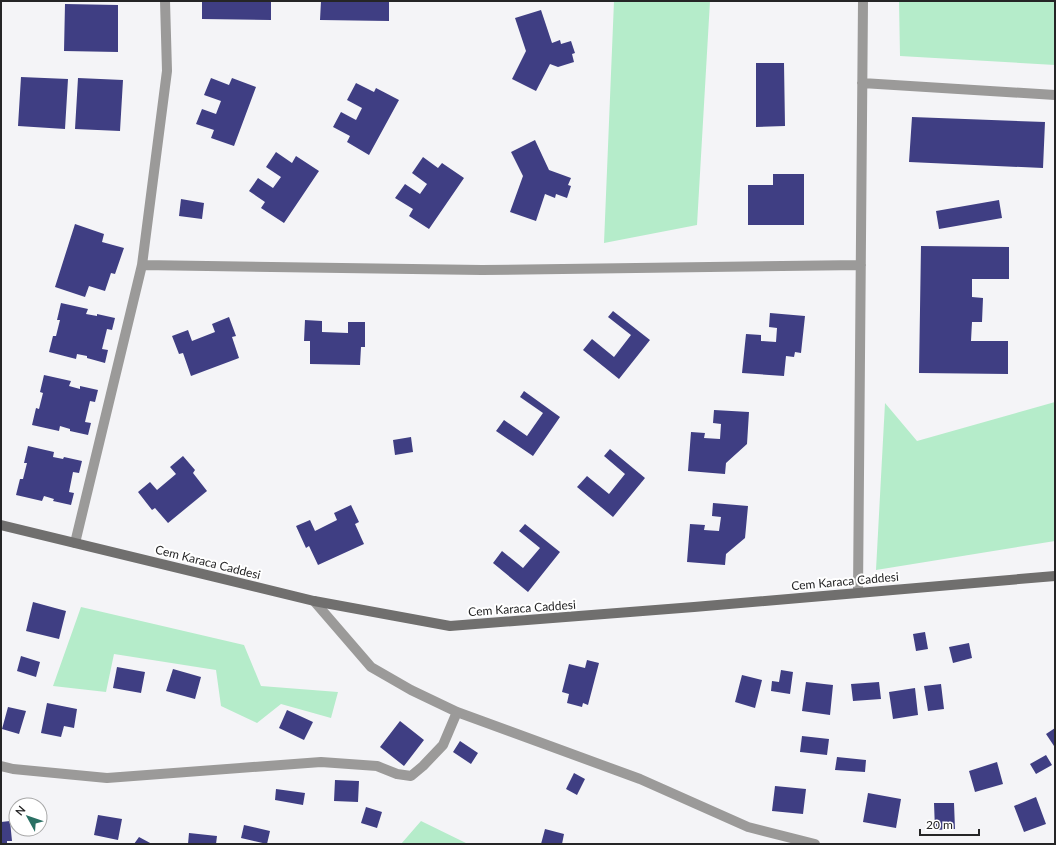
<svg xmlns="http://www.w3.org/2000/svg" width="1056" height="845" viewBox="0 0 1056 845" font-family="Lato,sans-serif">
<rect width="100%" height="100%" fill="#f4f4f7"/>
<path fill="#b5ecca" d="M 614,1 L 710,1 L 697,225 L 604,243 Z
M 899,1 L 1055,1 L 1055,65 L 900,56 Z
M 1055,402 L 1055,541 L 876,570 L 885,403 L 917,441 Z
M 81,607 L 244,645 L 261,686 L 338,692 L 331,718 L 281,704 L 257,723 L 221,706 L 216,670 L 114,654 L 106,692 L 53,686 Z
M 421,821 L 468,844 L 401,844 Z"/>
<path fill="#3f3e83" d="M 202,1 L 271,1 L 271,20 L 202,19 Z
M 321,1 L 389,1 L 389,21 L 320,20 Z
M 65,4 L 118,5 L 118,52 L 64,51 Z
M 541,10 L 552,43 L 560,40 L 561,44 L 571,41 L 575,53 L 572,54 L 574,62 L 558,67 L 550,64 L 536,91 L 512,79 L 526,51 L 515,18 Z
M 756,63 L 784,63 L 785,126 L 756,127 Z
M 21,77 L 68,79 L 65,129 L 18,126 Z
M 78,78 L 123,80 L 120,131 L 75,129 Z
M 211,78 L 229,85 L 232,78 L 256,87 L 234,146 L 211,138 L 214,130 L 196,124 L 202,109 L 216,114 L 221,101 L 204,95 Z
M 356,83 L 374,92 L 376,88 L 399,100 L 369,155 L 347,142 L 350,136 L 333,127 L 341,112 L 356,120 L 362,108 L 347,100 Z
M 912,117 L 1045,122 L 1043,168 L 909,162 Z
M 535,140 L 549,170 L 571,178 L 568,185 L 571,186 L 567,198 L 556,194 L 555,198 L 545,194 L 536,221 L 510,212 L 523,176 L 511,152 Z
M 276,152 L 292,163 L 296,156 L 319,171 L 284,223 L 261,208 L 265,202 L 249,191 L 258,178 L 273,188 L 281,177 L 266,167 Z
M 423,157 L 438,168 L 442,163 L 464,178 L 429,229 L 409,216 L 413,209 L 395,198 L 405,184 L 420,194 L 427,184 L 412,173 Z
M 773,174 L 804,174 L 804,225 L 748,225 L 748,185 L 773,185 Z
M 181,199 L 204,203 L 202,219 L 179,216 Z
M 999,200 L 1002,218 L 939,229 L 936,211 Z
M 75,224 L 104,234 L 102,242 L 124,248 L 115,274 L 111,273 L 105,291 L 89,286 L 85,297 L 55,287 Z
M 921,246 L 1009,247 L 1009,279 L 972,279 L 972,297 L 983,298 L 982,322 L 972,322 L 971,341 L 1008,341 L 1008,374 L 919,373 Z
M 61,303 L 88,309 L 86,314 L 97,316 L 97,314 L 115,318 L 112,330 L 107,329 L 102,349 L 108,350 L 105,363 L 87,358 L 87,356 L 77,354 L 76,359 L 49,352 L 53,336 L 56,336 L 60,320 L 57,320 Z
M 613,311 L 650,340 L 619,379 L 583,350 L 592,339 L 614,357 L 631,335 L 608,317 Z
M 770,313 L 805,316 L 801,353 L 795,352 L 794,357 L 786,356 L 784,376 L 742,373 L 746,334 L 761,335 L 761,341 L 776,342 L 777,328 L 769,327 Z
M 229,317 L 236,336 L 232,337 L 239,358 L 191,376 L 183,353 L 179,354 L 172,336 L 188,330 L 192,341 L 215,332 L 212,324 Z
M 305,320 L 322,321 L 322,332 L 348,333 L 348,322 L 365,322 L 365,347 L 361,347 L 360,365 L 310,364 L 310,341 L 304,341 Z
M 44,375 L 71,381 L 69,386 L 80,389 L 80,386 L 98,390 L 95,402 L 90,401 L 85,422 L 91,423 L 88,435 L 70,431 L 70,429 L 60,426 L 59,431 L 32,425 L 36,408 L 39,409 L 43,393 L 40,392 Z
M 524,391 L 560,417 L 533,456 L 496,431 L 504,420 L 527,436 L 543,413 L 520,397 Z
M 714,410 L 749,412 L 747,444 L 726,463 L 725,474 L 688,471 L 691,432 L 705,433 L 704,438 L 720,439 L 721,424 L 713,423 Z
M 411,437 L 413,452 L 395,455 L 393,440 Z
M 28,446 L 54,452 L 53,457 L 63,459 L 64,457 L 82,461 L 79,473 L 73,472 L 69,492 L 74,493 L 71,505 L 53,501 L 54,499 L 44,496 L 42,501 L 16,495 L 20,479 L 23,479 L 27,463 L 24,463 Z
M 610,449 L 645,478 L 613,517 L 577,487 L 587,476 L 609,494 L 625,474 L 604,456 Z
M 183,456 L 195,470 L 193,473 L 207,491 L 168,523 L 155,508 L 152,510 L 138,492 L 150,482 L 157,490 L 176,474 L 170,467 Z
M 713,503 L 748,506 L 745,538 L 726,554 L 725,565 L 687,562 L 690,524 L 705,525 L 704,530 L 719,531 L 721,517 L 712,516 Z
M 351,505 L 359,522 L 355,524 L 364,544 L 318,565 L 309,546 L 306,548 L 296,526 L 310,520 L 315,531 L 337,520 L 334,513 Z
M 525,524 L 560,552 L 528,592 L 493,563 L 502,551 L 523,568 L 540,548 L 519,531 Z
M 33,602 L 66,611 L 59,639 L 26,631 Z
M 925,632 L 928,649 L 916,651 L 913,634 Z
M 969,643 L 972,658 L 953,663 L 949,647 Z
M 21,656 L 40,662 L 36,677 L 17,671 Z
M 587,660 L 599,663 L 588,705 L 583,703 L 582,707 L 567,703 L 569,694 L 562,692 L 569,664 L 585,668 Z
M 117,667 L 145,672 L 141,693 L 113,688 Z
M 173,669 L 201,677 L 195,699 L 166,691 Z
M 781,670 L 793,672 L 790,694 L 771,691 L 772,681 L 779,682 Z
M 742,675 L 762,680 L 755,708 L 735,702 Z
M 806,682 L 833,685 L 830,715 L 802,711 Z
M 879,682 L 881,699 L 853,701 L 851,684 Z
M 941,684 L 944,709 L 928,711 L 924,686 Z
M 915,688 L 918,715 L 893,719 L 889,692 Z
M 47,703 L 77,709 L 74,728 L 64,726 L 61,737 L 41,733 Z
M 8,707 L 26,711 L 19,734 L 2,729 Z
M 287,710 L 313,722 L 304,740 L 279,728 Z
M 400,721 L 424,740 L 404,766 L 380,747 Z
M 1055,728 L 1055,745 L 1054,746 L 1046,734 Z
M 802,736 L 829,739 L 827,755 L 800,752 Z
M 460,741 L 478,753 L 471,764 L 453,752 Z
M 1046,755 L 1052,765 L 1036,774 L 1030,764 Z
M 837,757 L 866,760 L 865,772 L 835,770 Z
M 997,762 L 1003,784 L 975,792 L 969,771 Z
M 574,773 L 585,779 L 577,795 L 566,789 Z
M 335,780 L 359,781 L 358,802 L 334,801 Z
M 775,786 L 806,789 L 803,814 L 772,811 Z
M 276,789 L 305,793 L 303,805 L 275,800 Z
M 868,793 L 901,799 L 896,828 L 863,822 Z
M 1036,797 L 1046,824 L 1024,832 L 1014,806 Z
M 934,803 L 954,803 L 955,829 L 935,830 Z
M 366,807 L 382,812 L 377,828 L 361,823 Z
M 98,815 L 122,819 L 118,840 L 94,835 Z
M 10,821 L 12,841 L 7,841 L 7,844 L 1,844 L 1,822 Z
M 244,825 L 270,831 L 267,844 L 241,838 Z
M 545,829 L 564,834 L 562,844 L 541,844 Z
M 189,833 L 217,836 L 216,844 L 188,844 Z
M 139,837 L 152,844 L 134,844 Z"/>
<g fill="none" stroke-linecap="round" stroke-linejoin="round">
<path stroke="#9b9a99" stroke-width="10" d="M 862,83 L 1055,95
M 142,265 L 482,270 L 861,265
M 75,543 L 142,265 L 167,71 L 165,1
M 858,593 L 863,1
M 314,601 L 371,667 L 411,690 L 457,712 L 640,779 L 748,827 L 815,844
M 1,766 L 13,769 L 107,778 L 321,762 L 377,766 L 397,774 L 411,776 L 423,766 L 443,745 L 457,712"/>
<path stroke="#706f6e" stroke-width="10" d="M 1,525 L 314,601 L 450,626 L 694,607 L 1055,576"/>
</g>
<g text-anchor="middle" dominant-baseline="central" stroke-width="4" stroke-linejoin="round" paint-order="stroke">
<g font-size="12" fill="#252526" stroke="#fff">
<text transform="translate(208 562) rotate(14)">Cem Karaca Caddesi</text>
<text transform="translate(845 581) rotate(-5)">Cem Karaca Caddesi</text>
<text transform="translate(522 608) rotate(-4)">Cem Karaca Caddesi</text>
</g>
</g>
<rect width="1056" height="845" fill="none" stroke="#252526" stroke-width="4"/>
<g transform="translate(28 817) rotate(310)"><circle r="19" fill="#ffffff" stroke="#a8a8a8"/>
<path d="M0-3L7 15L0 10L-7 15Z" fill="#2a7064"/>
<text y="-6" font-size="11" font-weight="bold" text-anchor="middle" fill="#252526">N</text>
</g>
<path d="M920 829v6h59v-6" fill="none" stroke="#252526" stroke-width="2"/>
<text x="926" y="829" font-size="12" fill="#252526" stroke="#ffffff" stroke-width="3" paint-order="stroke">20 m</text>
</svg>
